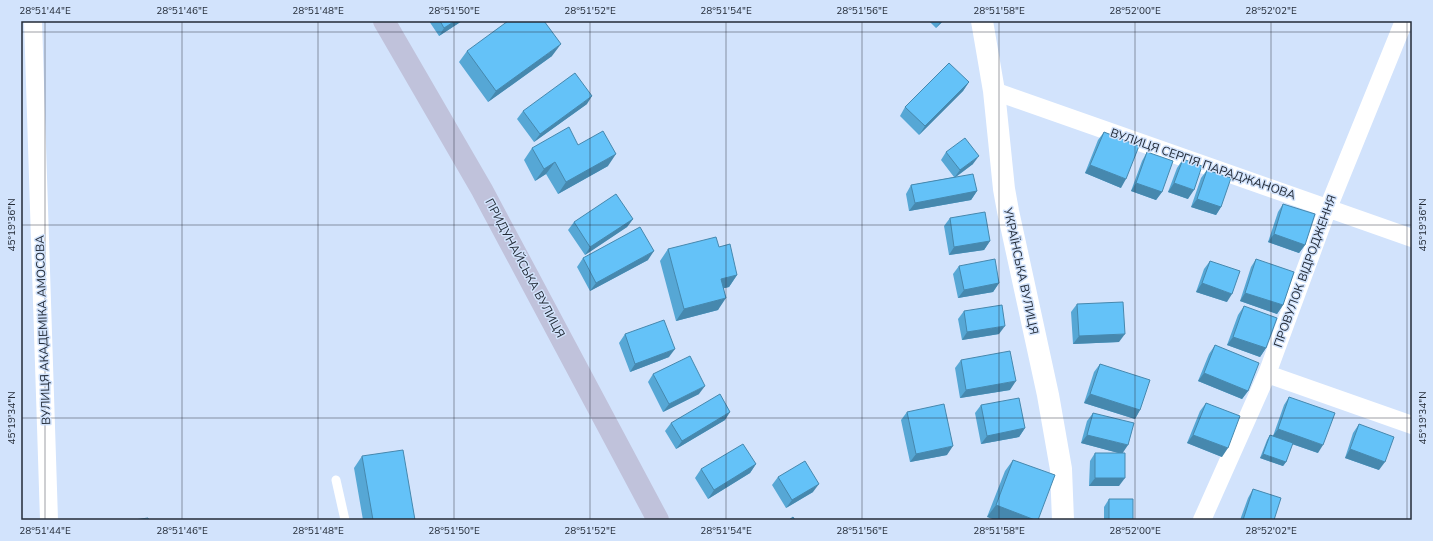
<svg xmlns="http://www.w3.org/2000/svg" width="1433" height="541" viewBox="0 0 1433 541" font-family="'Nunito Sans',sans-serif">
<rect width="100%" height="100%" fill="#d2e3fc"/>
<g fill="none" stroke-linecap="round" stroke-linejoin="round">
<path stroke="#fff" stroke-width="9" d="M 336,480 L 345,520"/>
<path stroke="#fff" stroke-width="18" d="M 33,21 L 49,520
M 994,91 L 1412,238
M 1267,374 L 1412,425
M 1202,520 L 1267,374 L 1328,208 L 1404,21"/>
<path stroke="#fff" stroke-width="22" d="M 982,21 L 994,91 L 1004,189 L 1008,211 L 1048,395 L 1061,469 L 1063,520"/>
<path stroke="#c0c2db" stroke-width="22" d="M 384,21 L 482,190 L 658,520"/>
</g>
<path fill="#56a7d5" d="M 429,21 L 462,21 L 439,36 Z
M 929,21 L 943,21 L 936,28 Z
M 467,51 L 552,56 L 488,102 L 459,62 Z
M 969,82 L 963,91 L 919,135 L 900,116 L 905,107 Z
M 587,104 L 534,142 L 517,119 L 523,111 Z
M 1104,132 L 1121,188 L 1085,173 L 1098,140 Z
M 578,145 L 608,166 L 558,194 L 546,174 L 535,181 L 524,160 L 532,148 Z
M 946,152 L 973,164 L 956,177 L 977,191 L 971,200 L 909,211 L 906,194 L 911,185 L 954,177 L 941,160 Z
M 1147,152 L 1162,192 L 1156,200 L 1131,191 L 1142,161 Z
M 1183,159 L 1188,199 L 1168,192 L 1177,168 Z
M 1207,170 L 1221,207 L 1216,215 L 1191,207 L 1201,178 Z
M 1283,204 L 1305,245 L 1299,253 L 1268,242 L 1278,212 Z
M 950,218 L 990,241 L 984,250 L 949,255 L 944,226 Z
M 633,219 L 627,227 L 585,255 L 568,230 L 574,222 Z
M 719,247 L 737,275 L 729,287 L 724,288 L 718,310 L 676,321 L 660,261 L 668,249 Z
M 583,258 L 648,260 L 590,291 L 577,267 Z
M 1256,259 L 1283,305 L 1277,314 L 1240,301 L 1251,267 Z
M 1210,261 L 1227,302 L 1196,292 L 1204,269 Z
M 959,266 L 999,283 L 993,292 L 958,298 L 953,274 Z
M 1077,304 L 1119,342 L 1073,344 L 1071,312 Z
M 1244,306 L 1266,348 L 1260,357 L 1227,345 L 1238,315 Z
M 964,311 L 999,334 L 962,340 L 958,319 Z
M 625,334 L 669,357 L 630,372 L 619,343 Z
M 1215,345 L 1248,391 L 1242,399 L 1198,381 L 1209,354 Z
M 961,360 L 1010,390 L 960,398 L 955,368 Z
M 1100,364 L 1140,410 L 1135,419 L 1084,403 L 1094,372 Z
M 653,374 L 699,394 L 663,412 L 648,382 Z
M 1289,397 L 1318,453 L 1292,444 L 1286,462 L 1283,466 L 1260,458 L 1267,440 L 1270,435 L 1273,436 L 1284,405 Z
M 1206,403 L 1222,457 L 1187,443 L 1200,411 Z
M 981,405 L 1025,428 L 1019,437 L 981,444 L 975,413 Z
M 907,412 L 947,455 L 910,462 L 901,420 Z
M 1093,413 L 1123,453 L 1119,486 L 1089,486 L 1090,461 L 1095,453 L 1119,453 L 1081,443 L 1087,421 Z
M 725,420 L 676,449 L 665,431 L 671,423 Z
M 1359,424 L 1379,470 L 1345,458 L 1353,433 Z
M 362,456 L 415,520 L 363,520 L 354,468 Z
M 1013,460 L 1038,520 L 987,517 L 1005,471 Z
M 756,464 L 750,473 L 708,499 L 695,478 L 701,469 Z
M 778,477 L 813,492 L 786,508 L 772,485 Z
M 1253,489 L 1274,520 L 1240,520 L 1248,498 Z
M 1109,499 L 1133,520 L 1104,520 L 1104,507 Z"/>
<path fill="#4688ae" d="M 455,21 L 462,21 L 439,36 L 444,28 Z
M 941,21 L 943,21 L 936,28 Z
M 561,44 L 552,56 L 488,102 L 496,91 Z
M 969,82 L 963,91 L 919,135 L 925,126 Z
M 592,96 L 587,104 L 534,142 L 540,134 Z
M 616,154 L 608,166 L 558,194 L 566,182 Z
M 979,156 L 973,164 L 954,178 L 960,170 Z
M 555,162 L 546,174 L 535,181 L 544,169 Z
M 1090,165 L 1126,179 L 1121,188 L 1085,173 Z
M 1136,183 L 1162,192 L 1156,200 L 1131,191 Z
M 1174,183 L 1194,190 L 1188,199 L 1168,192 Z
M 977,191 L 971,200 L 909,211 L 915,203 Z
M 1197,199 L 1221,207 L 1216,215 L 1191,207 Z
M 633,219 L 627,227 L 585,255 L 590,247 Z
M 1274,234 L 1305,245 L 1299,253 L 1268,242 Z
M 990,241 L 984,250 L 949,255 L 954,247 Z
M 654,251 L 648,260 L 590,291 L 596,283 Z
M 737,275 L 729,287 L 713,291 L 721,279 Z
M 999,283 L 993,292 L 958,298 L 964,290 Z
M 1202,283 L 1232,294 L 1227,302 L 1196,292 Z
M 1245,293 L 1283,305 L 1277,314 L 1240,301 Z
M 726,298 L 718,310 L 676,321 L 684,309 Z
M 1005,326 L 999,334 L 962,340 L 967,332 Z
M 1125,334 L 1119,342 L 1073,344 L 1079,336 Z
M 1233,337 L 1266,348 L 1260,357 L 1227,345 Z
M 675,349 L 669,357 L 630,372 L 635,364 Z
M 1204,373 L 1248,391 L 1242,399 L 1198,381 Z
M 1016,381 L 1010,390 L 960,398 L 966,390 Z
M 705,386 L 699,394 L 663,412 L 669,404 Z
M 1090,394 L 1140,410 L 1135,419 L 1084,403 Z
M 730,412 L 725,420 L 676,449 L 682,441 Z
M 1025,428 L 1019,437 L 981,444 L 987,436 Z
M 1278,429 L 1323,445 L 1318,453 L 1272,437 Z
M 1087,435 L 1128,445 L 1122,454 L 1081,443 Z
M 1193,435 L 1228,448 L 1222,457 L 1187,443 Z
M 953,446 L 947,455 L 910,462 L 916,454 Z
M 1350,449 L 1385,462 L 1379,470 L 1345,458 Z
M 1263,454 L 1286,462 L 1283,466 L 1260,458 Z
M 756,464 L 750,473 L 708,499 L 714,490 Z
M 1095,478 L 1125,478 L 1119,486 L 1089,486 Z
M 819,484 L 813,492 L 786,508 L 792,500 Z
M 996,505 L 1035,520 L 995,520 L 987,517 Z"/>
<path fill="#64c2f8" stroke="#4688ae" d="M 440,21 L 455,21 L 444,28 Z
M 508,21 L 544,21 L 561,44 L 496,91 L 467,51 Z
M 949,63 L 969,82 L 925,126 L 905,107 Z
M 575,73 L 592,96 L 540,134 L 523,111 Z
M 569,127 L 578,145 L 603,131 L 616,154 L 566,182 L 555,162 L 544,169 L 532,148 Z
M 1104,132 L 1139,146 L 1126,179 L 1090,165 Z
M 965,138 L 979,156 L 960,170 L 946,152 Z
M 1147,152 L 1173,161 L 1162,192 L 1136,183 Z
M 1183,159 L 1202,166 L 1194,190 L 1174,183 Z
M 1207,170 L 1231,178 L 1221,207 L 1197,199 Z
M 973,174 L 977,191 L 915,203 L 911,185 Z
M 616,194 L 633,219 L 590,247 L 574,222 Z
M 1283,204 L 1315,214 L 1305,245 L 1274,234 Z
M 985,212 L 990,241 L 954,247 L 950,218 Z
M 640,227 L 654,251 L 596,283 L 583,258 Z
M 716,237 L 719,247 L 730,244 L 737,275 L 721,279 L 726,298 L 684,309 L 668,249 Z
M 995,259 L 999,283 L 964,290 L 959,266 Z
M 1256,259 L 1294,272 L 1283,305 L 1245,293 Z
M 1210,261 L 1240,271 L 1232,294 L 1202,283 Z
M 1123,302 L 1125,334 L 1079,336 L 1077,304 Z
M 1002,305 L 1005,326 L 967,332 L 964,311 Z
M 1244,306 L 1277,318 L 1266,348 L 1233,337 Z
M 664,320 L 675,349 L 635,364 L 625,334 Z
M 1215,345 L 1259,363 L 1248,391 L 1204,373 Z
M 1010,351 L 1016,381 L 966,390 L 961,360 Z
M 690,356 L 705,386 L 669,404 L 653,374 Z
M 1100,364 L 1150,380 L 1140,410 L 1090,394 Z
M 720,394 L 730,412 L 682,441 L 671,423 Z
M 1289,397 L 1335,413 L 1323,445 L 1278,429 Z
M 1019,398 L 1025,428 L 987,436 L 981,405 Z
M 1206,403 L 1240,416 L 1228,448 L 1193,435 Z
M 944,404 L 953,446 L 916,454 L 907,412 Z
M 1093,413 L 1134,423 L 1128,445 L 1087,435 Z
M 1359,424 L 1394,437 L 1385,462 L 1350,449 Z
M 1270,435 L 1293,443 L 1286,462 L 1263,454 Z
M 743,444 L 756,464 L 714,490 L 701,469 Z
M 403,450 L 415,520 L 373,520 L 362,456 Z
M 1095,453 L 1125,453 L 1125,478 L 1095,478 Z
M 1013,460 L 1055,475 L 1038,520 L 1035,520 L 996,505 Z
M 805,461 L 819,484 L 792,500 L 778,477 Z
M 1253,489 L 1281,498 L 1274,520 L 1243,520 Z
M 1109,499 L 1133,499 L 1133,520 L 1109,520 Z
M 793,517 L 795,520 L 789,520 Z
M 148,518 L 149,520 L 134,520 Z"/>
<path fill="none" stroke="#232b37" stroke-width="1" stroke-opacity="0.45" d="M 45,21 L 45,520M 182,21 L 182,520M 318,21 L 318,520M 454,21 L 454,520M 590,21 L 590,520M 726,21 L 726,520M 862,21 L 862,520M 999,21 L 999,520M 1135,21 L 1135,520M 1271,21 L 1271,520M 1407,21 L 1407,520M 21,32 L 1412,32M 21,225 L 1412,225M 21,418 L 1412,418"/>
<g text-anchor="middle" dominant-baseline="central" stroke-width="3" stroke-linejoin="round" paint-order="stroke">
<g font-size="12" fill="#232b37" stroke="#d2e3fc">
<text transform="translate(1203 164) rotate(19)">ВУЛИЦЯ СЕРГІЯ ПАРАДЖАНОВА</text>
<text transform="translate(525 268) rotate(62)">ПРИДУНАЙСЬКА ВУЛИЦЯ</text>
<text transform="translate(1021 271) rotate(78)">УКРАЇНСЬКА ВУЛИЦЯ</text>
<text transform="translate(1305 271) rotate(-70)">ПРОВУЛОК ВІДРОДЖЕННЯ</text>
<text transform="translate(43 330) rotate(-92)">ВУЛИЦЯ АКАДЕМІКА АМОСОВА</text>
</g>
</g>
<rect width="1433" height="541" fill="none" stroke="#d2e3fc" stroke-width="44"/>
<rect x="22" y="22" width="1389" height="497" fill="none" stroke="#232b37" stroke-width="1.5"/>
<g font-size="10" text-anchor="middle" fill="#232b37">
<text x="45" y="14">28°51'44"E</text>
<text x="182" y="14">28°51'46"E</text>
<text x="318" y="14">28°51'48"E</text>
<text x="454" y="14">28°51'50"E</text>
<text x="590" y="14">28°51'52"E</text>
<text x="726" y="14">28°51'54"E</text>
<text x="862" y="14">28°51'56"E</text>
<text x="999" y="14">28°51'58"E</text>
<text x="1135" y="14">28°52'00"E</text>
<text x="1271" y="14">28°52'02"E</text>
<text transform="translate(11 225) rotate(-90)" y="4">45°19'36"N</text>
<text transform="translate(1422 225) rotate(-90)" y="4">45°19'36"N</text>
<text transform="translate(11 418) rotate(-90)" y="4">45°19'34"N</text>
<text transform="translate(1422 418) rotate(-90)" y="4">45°19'34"N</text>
<text x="45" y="534">28°51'44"E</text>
<text x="182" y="534">28°51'46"E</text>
<text x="318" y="534">28°51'48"E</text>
<text x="454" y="534">28°51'50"E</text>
<text x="590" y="534">28°51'52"E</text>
<text x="726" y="534">28°51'54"E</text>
<text x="862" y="534">28°51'56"E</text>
<text x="999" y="534">28°51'58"E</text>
<text x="1135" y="534">28°52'00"E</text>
<text x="1271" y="534">28°52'02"E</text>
</g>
</svg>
